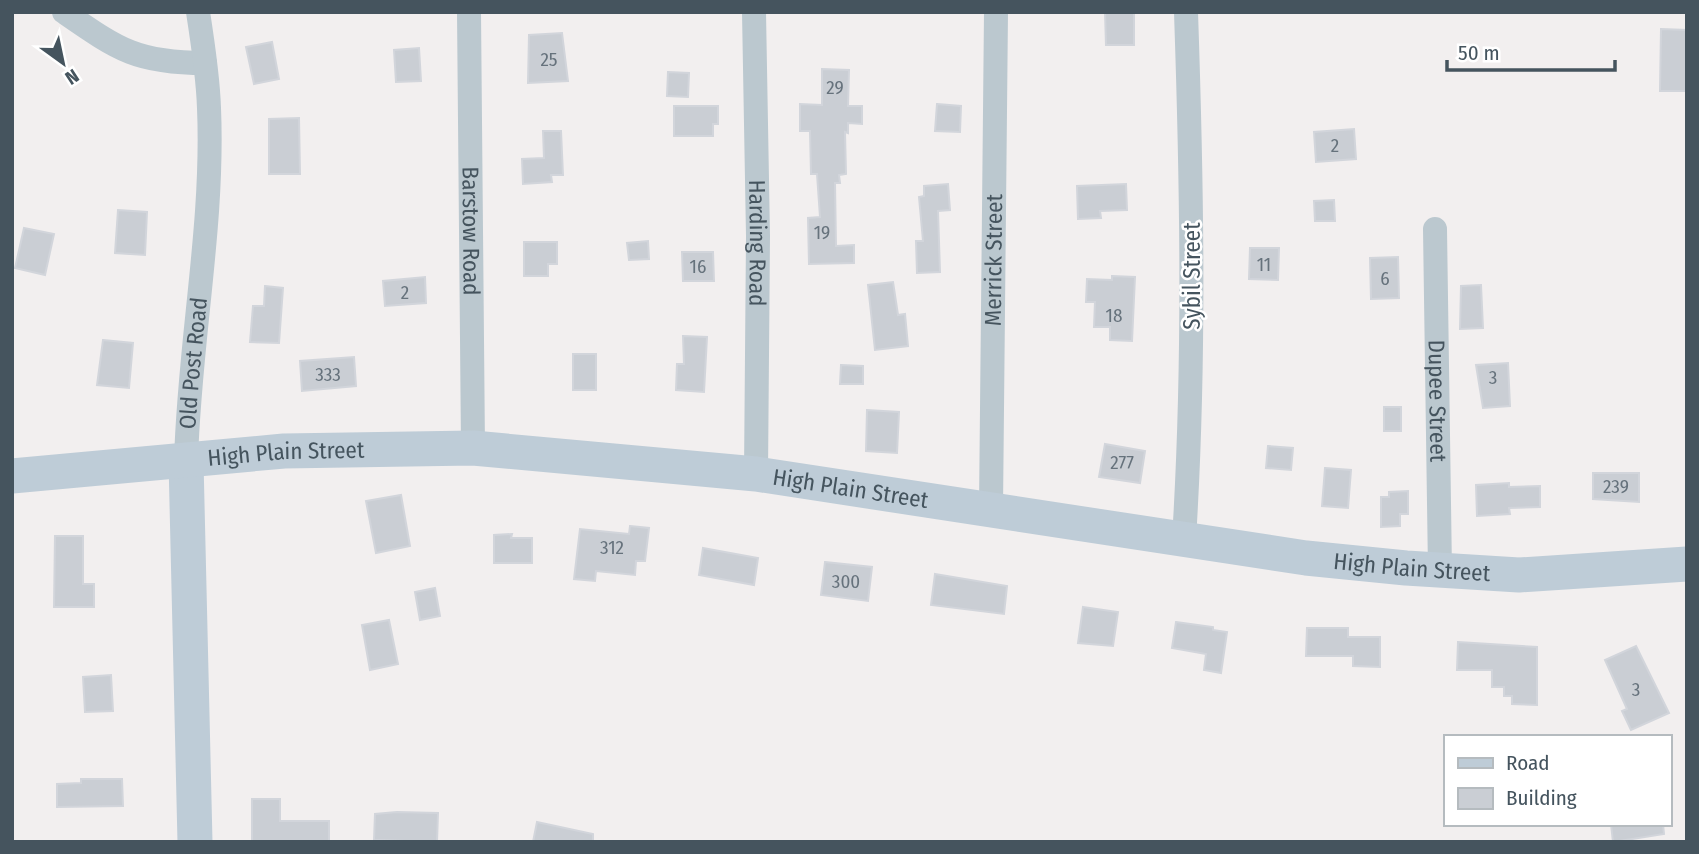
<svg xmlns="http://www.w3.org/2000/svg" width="1699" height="854" viewBox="0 0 1699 854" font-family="'Fira Sans Condensed',sans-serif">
<rect width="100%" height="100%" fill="#f2efef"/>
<path fill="#caced4" stroke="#d2d5db" stroke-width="2" d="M 1105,12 L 1134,12 L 1134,45 L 1106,45 Z
M 1661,29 L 1687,30 L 1687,91 L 1660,91 Z
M 562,33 L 568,81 L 528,83 L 529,35 Z
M 272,42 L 279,79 L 254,84 L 246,47 Z
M 419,48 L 421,81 L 396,82 L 394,50 Z
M 822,69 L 849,70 L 848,106 L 862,106 L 862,124 L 848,123 L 848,133 L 845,132 L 846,174 L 839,175 L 840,183 L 835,183 L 836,246 L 854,245 L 854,263 L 809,264 L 808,218 L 820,217 L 817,174 L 811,174 L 810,131 L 800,131 L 800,104 L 822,105 Z
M 668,72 L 689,73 L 688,97 L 667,96 Z
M 937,104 L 961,106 L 960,132 L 935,131 Z
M 674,106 L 718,106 L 718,124 L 713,124 L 713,136 L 674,136 Z
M 299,118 L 300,174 L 269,174 L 269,119 Z
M 1354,129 L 1356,159 L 1316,162 L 1314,132 Z
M 543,131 L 561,131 L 563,175 L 551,175 L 552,182 L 523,184 L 522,159 L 544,158 Z
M 948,184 L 950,210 L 938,211 L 940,272 L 917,273 L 916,241 L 923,241 L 919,197 L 924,196 L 924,186 Z
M 1126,184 L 1127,210 L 1100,211 L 1101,218 L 1078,219 L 1077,186 Z
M 1334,200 L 1335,221 L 1315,221 L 1314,201 Z
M 118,210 L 147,212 L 145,255 L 115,253 Z
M 24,228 L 54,234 L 45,275 L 15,268 Z
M 648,241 L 649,259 L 629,260 L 627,243 Z
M 524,242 L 557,242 L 557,264 L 548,264 L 548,276 L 524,276 Z
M 1250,248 L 1279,248 L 1278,280 L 1249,279 Z
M 682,252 L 713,252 L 714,281 L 683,281 Z
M 1398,257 L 1399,298 L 1371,299 L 1370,258 Z
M 1112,276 L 1135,277 L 1132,341 L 1110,340 L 1110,327 L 1094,327 L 1095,302 L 1086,302 L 1087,279 L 1112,280 Z
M 425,277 L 426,303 L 385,306 L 383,281 Z
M 893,282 L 898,315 L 905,314 L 908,346 L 875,350 L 868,285 Z
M 1481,285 L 1483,328 L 1460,329 L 1461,286 Z
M 265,286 L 283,288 L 279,343 L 250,342 L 253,306 L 264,306 Z
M 683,336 L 707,337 L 704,392 L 676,390 L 677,364 L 684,364 Z
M 103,340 L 133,343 L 129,388 L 97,385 Z
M 573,354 L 596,354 L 596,390 L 573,390 Z
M 354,357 L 356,386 L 302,391 L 300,361 Z
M 1508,363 L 1510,406 L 1483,408 L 1476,365 Z
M 841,365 L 863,366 L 863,384 L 840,384 Z
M 1384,407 L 1401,407 L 1401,431 L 1384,431 Z
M 867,410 L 899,412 L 897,453 L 866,451 Z
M 1105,444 L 1145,451 L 1140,483 L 1099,477 Z
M 1268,446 L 1293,448 L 1291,470 L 1266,468 Z
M 1325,468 L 1351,470 L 1348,508 L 1322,506 Z
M 1593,473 L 1639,473 L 1639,502 L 1593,499 Z
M 1509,483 L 1509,487 L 1540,486 L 1540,507 L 1509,508 L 1510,514 L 1477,516 L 1476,485 Z
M 1408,491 L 1408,514 L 1400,514 L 1400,526 L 1381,527 L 1381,497 L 1389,497 L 1389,492 Z
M 401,495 L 410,546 L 376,553 L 366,501 Z
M 630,526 L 649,528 L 645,561 L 636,561 L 635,575 L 596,571 L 595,581 L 574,579 L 580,529 L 629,534 Z
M 512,534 L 511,538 L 532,538 L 532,563 L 494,563 L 494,535 Z
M 55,536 L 83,536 L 83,584 L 94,584 L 94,607 L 54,607 Z
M 703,548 L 758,558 L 754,585 L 699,575 Z
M 825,562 L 872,567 L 868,601 L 821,595 Z
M 935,574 L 1007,586 L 1004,614 L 931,605 Z
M 435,588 L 440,616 L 420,620 L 415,592 Z
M 1083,607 L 1118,612 L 1113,646 L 1078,643 Z
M 389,620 L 398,664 L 370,670 L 362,625 Z
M 1176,622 L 1213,627 L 1213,630 L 1227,632 L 1221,673 L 1204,670 L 1206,654 L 1172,648 Z
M 1307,628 L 1348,628 L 1348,637 L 1380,637 L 1380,667 L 1353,666 L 1353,656 L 1306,656 Z
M 1458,642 L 1537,647 L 1537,705 L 1512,704 L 1512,696 L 1504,696 L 1504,687 L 1492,687 L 1492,670 L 1457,670 Z
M 1636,646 L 1669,713 L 1631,730 L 1622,711 L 1627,709 L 1605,660 Z
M 111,675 L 113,711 L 85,712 L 83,677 Z
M 81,779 L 122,779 L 123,806 L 57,807 L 57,784 L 81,783 Z
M 252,799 L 280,799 L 280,821 L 329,821 L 329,842 L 252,842 Z
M 397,812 L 438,813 L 437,842 L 374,840 L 375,814 Z
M 537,822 L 593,834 L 593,842 L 533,842 Z
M 1611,824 L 1663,824 L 1664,834 L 1613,842 Z"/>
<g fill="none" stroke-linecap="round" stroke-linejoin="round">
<g stroke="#bbc8cf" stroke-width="24">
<path d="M 64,12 C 119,50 137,63 205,63"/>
<path id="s1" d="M 469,12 L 473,448"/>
<path id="s2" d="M 754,12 L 758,236 L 756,474"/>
<path id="s3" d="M 1435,229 L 1440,571"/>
<path id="s4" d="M 186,461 C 189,343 214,226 209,108 C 208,76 203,44 198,12"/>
<path id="s5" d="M 991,508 L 996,12"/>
<path d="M 1184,539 C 1195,363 1192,188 1186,12"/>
</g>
<g stroke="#beccd7" stroke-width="35">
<path d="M 186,461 L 195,842"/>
<path id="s6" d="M 12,476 L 284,451 L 473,448 L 756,474 L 1306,558 L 1406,568 L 1519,575 L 1687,564"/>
</g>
</g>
<g text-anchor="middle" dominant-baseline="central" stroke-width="5" stroke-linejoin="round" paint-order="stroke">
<g font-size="19" fill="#66727c">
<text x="549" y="59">25</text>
<text x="835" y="87">29</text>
<text x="1335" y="145">2</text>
<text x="822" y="232">19</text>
<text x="1264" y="264">11</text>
<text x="698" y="266">16</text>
<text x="1385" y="278">6</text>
<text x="405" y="292">2</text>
<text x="1114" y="315">18</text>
<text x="328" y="374">333</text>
<text x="1493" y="377">3</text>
<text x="1122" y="462">277</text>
<text x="1616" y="486">239</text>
<text x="612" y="547">312</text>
<text x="846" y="581">300</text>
<text x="1636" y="689">3</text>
</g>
<g font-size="23" fill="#45545e" stroke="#fff">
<text stroke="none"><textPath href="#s1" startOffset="219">Barstow Road</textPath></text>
<text stroke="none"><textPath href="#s2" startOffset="231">Harding Road</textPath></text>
<text stroke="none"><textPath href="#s5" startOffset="248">Merrick Street</textPath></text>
<text transform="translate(1192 276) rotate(-90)">Sybil Street</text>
<text stroke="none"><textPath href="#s4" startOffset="98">Old Post Road</textPath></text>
<text stroke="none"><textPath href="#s3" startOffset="172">Dupee Street</textPath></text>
<text stroke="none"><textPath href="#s6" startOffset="275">High Plain Street</textPath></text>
<text stroke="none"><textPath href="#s6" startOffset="842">High Plain Street</textPath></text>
<text stroke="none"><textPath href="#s6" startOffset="1409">High Plain Street</textPath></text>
</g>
</g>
<rect width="1699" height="854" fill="none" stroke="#45545e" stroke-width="28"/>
<rect x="1444" y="735" width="228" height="91" fill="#ffffff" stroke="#b5bbbf" stroke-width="2"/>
<rect x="1458" y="758" width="35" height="10" fill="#beccd7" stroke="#b5bbbf" stroke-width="2"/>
<text x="1506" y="770" font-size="21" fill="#45545e">Road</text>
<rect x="1458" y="788" width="35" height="21" fill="#caced4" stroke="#b5bbbf" stroke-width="2"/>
<text x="1506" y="805" font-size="21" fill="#45545e">Building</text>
<g transform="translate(63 63) rotate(147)" stroke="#ffffff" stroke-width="5" paint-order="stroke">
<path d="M0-5L12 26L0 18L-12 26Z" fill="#45545e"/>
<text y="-10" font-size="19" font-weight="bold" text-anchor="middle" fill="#45545e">N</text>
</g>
<path d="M1447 60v10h168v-10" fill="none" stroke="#45545e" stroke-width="3.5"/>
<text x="1458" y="60" font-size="21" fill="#45545e" stroke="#ffffff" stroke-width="5" paint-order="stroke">50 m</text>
</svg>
